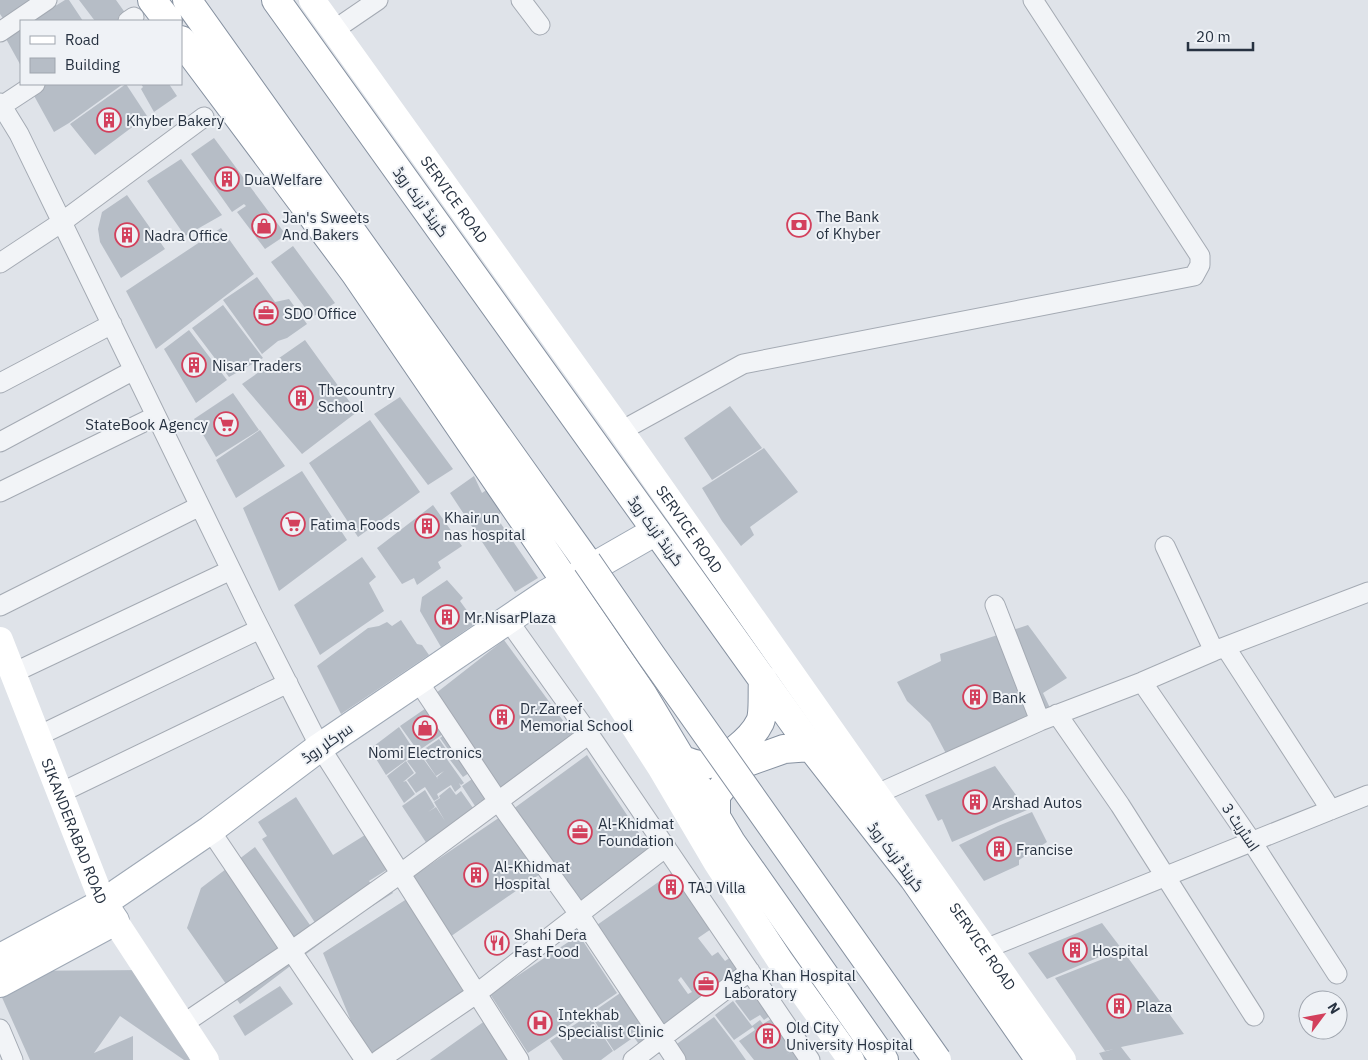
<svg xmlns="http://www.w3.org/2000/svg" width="1368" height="1060" viewBox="0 0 1368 1060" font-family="'IBM Plex Sans',Cairo,sans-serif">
<rect width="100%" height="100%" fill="#dfe3e9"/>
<path fill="#b6bdc6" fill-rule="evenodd" d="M 0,0 L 42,0 L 8,26 L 0,14 Z
M 65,0 L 69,0 L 83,21 L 31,21 Z
M 79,0 L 116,0 L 126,14 L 117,21 L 95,21 Z
M 21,27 L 21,66 L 5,37 Z
M 43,84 L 123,84 L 69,123 L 54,132 L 32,92 Z
M 126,84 L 147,116 L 95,155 L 70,124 Z
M 141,84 L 169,84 L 177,96 L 154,112 L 141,89 L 143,87 Z
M 214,138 L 286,235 L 265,249 L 237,212 L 246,206 L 244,204 L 232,212 L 191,154 Z
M 181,159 L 222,215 L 185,236 L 147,181 Z
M 127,195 L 165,249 L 121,278 L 100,242 L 98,229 L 102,212 Z
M 221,228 L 254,274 L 156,349 L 126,291 Z
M 293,246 L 335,303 L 312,317 L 271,262 Z
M 257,277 L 275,302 L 289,299 L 307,324 L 287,338 L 278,341 L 262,354 L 223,300 Z
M 223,305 L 263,358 L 229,377 L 192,328 Z
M 189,330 L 227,380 L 196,403 L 164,349 Z
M 305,340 L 357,412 L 302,454 L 242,384 Z
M 233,393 L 259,430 L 216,457 L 194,419 Z
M 400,397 L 453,469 L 428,485 L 374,414 Z
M 730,406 L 762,448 L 712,480 L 684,438 Z
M 370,420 L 420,492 L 358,537 L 309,463 Z
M 260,430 L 285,466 L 236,498 L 216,460 Z
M 764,448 L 798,492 L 750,527 L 754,535 L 741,546 L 722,521 L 702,488 Z
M 302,471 L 347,540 L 279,591 L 243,508 Z
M 474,476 L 482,493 L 488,489 L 501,512 L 497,518 L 538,578 L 515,592 L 450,493 Z
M 433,505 L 462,546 L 438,562 L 441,568 L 417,585 L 414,578 L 402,584 L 377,548 Z
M 362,557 L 376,577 L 369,583 L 384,611 L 320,655 L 294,605 Z
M 447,580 L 463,598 L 460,601 L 476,623 L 441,647 L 420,611 L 422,597 Z
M 401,620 L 417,644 L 422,645 L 429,655 L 341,714 L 317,666 L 368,628 L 379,626 L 387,622 L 392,626 Z
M 1028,625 L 1067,678 L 1043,693 L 1056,721 L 952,765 L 930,723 L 907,701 L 897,682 L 941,661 L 940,654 Z
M 504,640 L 575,737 L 498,798 L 431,697 Z
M 432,704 L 449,730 L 418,751 L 400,726 Z
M 399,727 L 416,753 L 386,775 L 370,749 Z
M 449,731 L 459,745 L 450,752 L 440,738 Z
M 439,739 L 448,752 L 444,755 L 464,783 L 461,785 L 459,783 L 461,787 L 455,792 L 451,785 L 437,794 L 439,798 L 434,801 L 425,787 L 416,793 L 407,780 L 416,773 L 407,761 L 419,753 L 438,779 L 437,777 L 444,771 L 436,776 L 420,752 Z
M 460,747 L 475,769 L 463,777 L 447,756 Z
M 587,755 L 651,851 L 576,908 L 509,812 Z
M 406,761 L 414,773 L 403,782 L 406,781 L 415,794 L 404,803 L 387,776 Z
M 995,766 L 1027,810 L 952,842 L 942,819 L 938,821 L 925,795 Z
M 478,775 L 498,801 L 486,808 L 481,801 L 475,806 L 462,786 Z
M 450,787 L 456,795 L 461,791 L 478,815 L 431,850 L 402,806 L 425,790 L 435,807 L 428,812 L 436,807 L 445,821 L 434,802 L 440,798 L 439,796 Z
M 296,797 L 333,855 L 365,835 L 388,869 L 369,881 L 375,890 L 387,883 L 393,893 L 324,937 L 262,839 L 267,836 L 258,822 Z
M 1032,812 L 1047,842 L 1019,860 L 1019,865 L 984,881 L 959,845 L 998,826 Z
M 503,815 L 543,872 L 447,939 L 409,879 Z
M 255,847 L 322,942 L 240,1004 L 187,928 L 201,888 Z
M 677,869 L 717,925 L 698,938 L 712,956 L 718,952 L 725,961 L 734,955 L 744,971 L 668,1028 L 658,1017 L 597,925 ZM 681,977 L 692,992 L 688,994 L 678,980 Z
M 416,893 L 484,998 L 367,1060 L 323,953 Z
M 1102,923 L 1121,948 L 1047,979 L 1028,953 Z
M 579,935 L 617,993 L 528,1053 L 490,994 Z
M 1123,951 L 1184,1034 L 1121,1047 L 1131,1060 L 1103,1060 L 1099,1053 L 1114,1049 L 1105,1051 L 1055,978 Z
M 150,970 L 190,1060 L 184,1060 L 120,1016 L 94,1053 L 133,1036 L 133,1060 L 30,1060 L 0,993 L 0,971 Z
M 280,986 L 293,1004 L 245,1036 L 233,1016 Z
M 755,986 L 774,1013 L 764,1020 L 760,1015 L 750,1021 L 735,1001 Z
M 626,989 L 658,1037 L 642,1049 L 634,1037 L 614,1051 L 590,1014 Z
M 733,1001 L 752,1026 L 760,1020 L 763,1024 L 776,1016 L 797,1047 L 786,1055 L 798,1047 L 808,1060 L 754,1060 L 739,1041 L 755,1030 L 753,1027 L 734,1040 L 715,1015 Z
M 496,1013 L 528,1060 L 430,1060 Z
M 589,1015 L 613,1051 L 601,1060 L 563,1060 L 550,1041 Z
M 714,1017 L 734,1043 L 746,1060 L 685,1060 L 674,1046 Z"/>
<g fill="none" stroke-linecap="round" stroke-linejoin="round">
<g stroke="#a4aab3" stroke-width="21">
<path id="street" d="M 521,0 L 540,25
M 128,21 L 134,17
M 334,30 L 378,0
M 0,32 L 47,0
M 0,103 L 19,134 L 253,615 L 320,747 L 519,1060
M 0,107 L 35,84
M 0,263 L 62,222 L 204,117
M 0,383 L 112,324
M 621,431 L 743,364 L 1194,276 L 1200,265 L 1200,256 L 1033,0
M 0,442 L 134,370
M 0,492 L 156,416
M 1165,546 L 1214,651
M 995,605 L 1040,721
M 0,606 L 200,506
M 506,621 L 515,630 L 589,734 L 810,1060
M 1226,648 L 1331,810
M 13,673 L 231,570
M 418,681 L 498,801 L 579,914 L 676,1060
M 1142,682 L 1252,842 L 1337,974
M 1057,714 L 1120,805 L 1254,1016
M 38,736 L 260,629
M 60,793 L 288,683
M 877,794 L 1040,721 L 1142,682 L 1214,651 L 1368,592
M 210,830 L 365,1060
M 985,949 L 1368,795
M 183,1024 L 291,951 L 400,874 L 589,734
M 0,1029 L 13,1060
M 379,1060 L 476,994 L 666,847
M 633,1060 L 750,971"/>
</g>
<g stroke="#9ea8b5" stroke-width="30">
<path id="primary" d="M 0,958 L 103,903 L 210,830 L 320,747 L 546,594 L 656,531
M 0,983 L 115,921 L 103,903"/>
</g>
<g stroke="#8691a0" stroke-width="30">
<path id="highway" d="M 152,0 L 168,21
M 187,0 L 587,562
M 276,0 L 811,747 L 914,879 L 1040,1060
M 181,40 L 355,273 L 643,695 L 731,842 L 884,1060
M 681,759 C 688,762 695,765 703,765 C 722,764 752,739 760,722 C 764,713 762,690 763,679
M 716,818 L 716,795 L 742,764 L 784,749 L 811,747"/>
</g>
<use href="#street" stroke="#f2f4f7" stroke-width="19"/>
<g stroke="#fff" stroke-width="26">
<path id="s1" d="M 312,0 L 621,431 L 1063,1060"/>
<path d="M 546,594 L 611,691 L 660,767 L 716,862 L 780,961 L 851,1060"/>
<path id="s2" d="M 0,640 L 103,903"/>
<path d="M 115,921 L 206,1060"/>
</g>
<use href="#primary" stroke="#fff" stroke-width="28"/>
<use href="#highway" stroke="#fff" stroke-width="28"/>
<g stroke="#8691a0" stroke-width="30" stroke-linecap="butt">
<path id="highway-bridge" d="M 587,562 L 651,655 L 937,1060"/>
</g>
<use href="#highway-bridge" stroke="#fff" stroke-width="28"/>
</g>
<defs>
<g id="building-ring" transform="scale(1.25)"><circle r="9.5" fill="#eff2f6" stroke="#d3405c" stroke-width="1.5"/><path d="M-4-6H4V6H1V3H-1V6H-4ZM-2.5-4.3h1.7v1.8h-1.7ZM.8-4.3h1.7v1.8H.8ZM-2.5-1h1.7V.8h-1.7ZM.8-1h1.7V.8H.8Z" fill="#d3405c"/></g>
<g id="bank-ring" transform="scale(1.25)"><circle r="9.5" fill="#eff2f6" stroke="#d3405c" stroke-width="1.5"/><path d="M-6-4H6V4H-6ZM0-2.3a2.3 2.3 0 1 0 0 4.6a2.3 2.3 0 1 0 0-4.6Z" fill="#d3405c"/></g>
<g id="shop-ring" transform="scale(1.25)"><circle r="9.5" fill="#eff2f6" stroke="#d3405c" stroke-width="1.5"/><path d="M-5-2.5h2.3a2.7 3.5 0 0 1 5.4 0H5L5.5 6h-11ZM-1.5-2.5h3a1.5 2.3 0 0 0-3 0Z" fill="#d3405c"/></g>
<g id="office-ring" transform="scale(1.25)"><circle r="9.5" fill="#eff2f6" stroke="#d3405c" stroke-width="1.5"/><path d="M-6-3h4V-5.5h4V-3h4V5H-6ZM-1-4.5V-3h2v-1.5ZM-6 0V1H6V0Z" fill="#d3405c"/></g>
<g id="supermarket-ring" transform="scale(1.25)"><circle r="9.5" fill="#eff2f6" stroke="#d3405c" stroke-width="1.5"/><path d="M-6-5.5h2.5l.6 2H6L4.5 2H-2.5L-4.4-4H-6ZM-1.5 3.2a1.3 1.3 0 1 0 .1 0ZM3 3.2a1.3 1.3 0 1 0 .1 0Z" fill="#d3405c"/></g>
<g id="restaurant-ring" transform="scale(1.25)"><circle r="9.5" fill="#eff2f6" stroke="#d3405c" stroke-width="1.5"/><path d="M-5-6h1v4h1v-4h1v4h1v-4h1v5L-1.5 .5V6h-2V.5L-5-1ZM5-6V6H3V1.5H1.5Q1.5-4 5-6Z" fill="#d3405c"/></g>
<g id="hospital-ring" transform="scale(1.25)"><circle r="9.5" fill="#eff2f6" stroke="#d3405c" stroke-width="1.5"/><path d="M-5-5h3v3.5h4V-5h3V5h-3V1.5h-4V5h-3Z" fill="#d3405c"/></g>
</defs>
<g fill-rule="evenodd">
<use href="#building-ring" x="109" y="120"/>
<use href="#building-ring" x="227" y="179"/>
<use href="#bank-ring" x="799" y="225"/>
<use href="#shop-ring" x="264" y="226"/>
<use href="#building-ring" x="127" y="235"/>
<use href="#office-ring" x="266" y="313"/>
<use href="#building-ring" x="194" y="365"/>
<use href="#building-ring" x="301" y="398"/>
<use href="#supermarket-ring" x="226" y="424"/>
<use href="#supermarket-ring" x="293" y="524"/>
<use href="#building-ring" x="427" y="526"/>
<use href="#building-ring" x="447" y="617"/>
<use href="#building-ring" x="975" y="697"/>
<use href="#building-ring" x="502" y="717"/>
<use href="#shop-ring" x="425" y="728"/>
<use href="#building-ring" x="975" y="802"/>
<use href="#office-ring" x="580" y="832"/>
<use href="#building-ring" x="999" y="849"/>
<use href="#building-ring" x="476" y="875"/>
<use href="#building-ring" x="671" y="887"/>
<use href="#restaurant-ring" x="497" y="943"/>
<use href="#building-ring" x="1075" y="950"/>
<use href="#office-ring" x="706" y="984"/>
<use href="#building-ring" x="1119" y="1006"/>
<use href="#hospital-ring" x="540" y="1023"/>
<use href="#building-ring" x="768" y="1036"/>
</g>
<g text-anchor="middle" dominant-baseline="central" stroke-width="4" stroke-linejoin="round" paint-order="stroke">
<g font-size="15" fill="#273241" stroke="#eff2f6" text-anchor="start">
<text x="126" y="120">Khyber Bakery</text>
<text x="244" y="179">DuaWelfare</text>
<text x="816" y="216">The Bank<tspan x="816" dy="17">of Khyber</tspan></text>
<text x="282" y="217">Jan's Sweets<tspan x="282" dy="17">And Bakers</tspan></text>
<text x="144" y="235">Nadra Office</text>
<text x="284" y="313">SDO Office</text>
<text x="212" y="365">Nisar Traders</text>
<text x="318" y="389">Thecountry<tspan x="318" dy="17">School</tspan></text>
<text x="208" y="424" text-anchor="end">StateBook Agency</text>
<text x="444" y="517">Khair un<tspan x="444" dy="17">nas hospital</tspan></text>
<text x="310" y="524">Fatima Foods</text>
<text x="464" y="617">Mr.NisarPlaza</text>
<text x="992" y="697">Bank</text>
<text x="520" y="708">Dr.Zareef<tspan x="520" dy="17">Memorial School</tspan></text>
<text x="425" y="752" text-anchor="middle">Nomi Electronics</text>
<text x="992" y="802">Arshad Autos</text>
<text x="598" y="823">Al-Khidmat<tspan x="598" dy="17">Foundation</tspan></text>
<text x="1016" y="849">Francise</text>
<text x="494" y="866">Al-Khidmat<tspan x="494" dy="17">Hospital</tspan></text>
<text x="688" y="887">TAJ Villa</text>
<text x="514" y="934">Shahi Dera<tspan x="514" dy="17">Fast Food</tspan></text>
<text x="1092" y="950">Hospital</text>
<text x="724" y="975">Agha Khan Hospital<tspan x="724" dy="17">Laboratory</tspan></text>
<text x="1136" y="1006">Plaza</text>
<text x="558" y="1014">Intekhab<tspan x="558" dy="17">Specialist Clinic</tspan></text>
<text x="786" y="1027">Old City<tspan x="786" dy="17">University Hospital</tspan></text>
</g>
<g font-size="15" fill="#273241" stroke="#eff2f6">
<text stroke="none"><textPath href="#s1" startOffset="245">SERVICE ROAD</textPath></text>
<text transform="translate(421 202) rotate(54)">گرینڈ ٹرنک روڈ</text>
<text stroke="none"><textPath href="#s1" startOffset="650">SERVICE ROAD</textPath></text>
<text transform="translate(656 531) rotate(54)">گرینڈ ٹرنک روڈ</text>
<text transform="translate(327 743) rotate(-35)">سرکلر روڈ</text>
<text transform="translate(1241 827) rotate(56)">اسٹریٹ 3</text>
<text stroke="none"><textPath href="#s2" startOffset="205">SIKANDERABAD ROAD</textPath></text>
<text transform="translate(896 857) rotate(53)">گرینڈ ٹرنک روڈ</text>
<text stroke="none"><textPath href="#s1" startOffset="1160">SERVICE ROAD</textPath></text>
</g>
</g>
<rect x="20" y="20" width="162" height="65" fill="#eff2f6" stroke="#9fa5ae"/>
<rect x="30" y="36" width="25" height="8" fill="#ffffff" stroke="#9fa5ae"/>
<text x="65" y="45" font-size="15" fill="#273241">Road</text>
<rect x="30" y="58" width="25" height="15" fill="#b6bdc6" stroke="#9fa5ae"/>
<text x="65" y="70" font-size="15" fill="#273241">Building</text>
<g transform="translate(1323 1015) rotate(58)"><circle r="24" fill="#eff2f6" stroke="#9fa5ae"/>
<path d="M0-4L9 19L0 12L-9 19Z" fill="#d3405c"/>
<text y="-8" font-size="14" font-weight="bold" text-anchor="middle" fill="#273241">N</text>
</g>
<path d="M1188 42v8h65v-8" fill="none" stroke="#273241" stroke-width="2.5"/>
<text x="1196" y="42" font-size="15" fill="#273241" stroke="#eff2f6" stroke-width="4" paint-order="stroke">20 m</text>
</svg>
